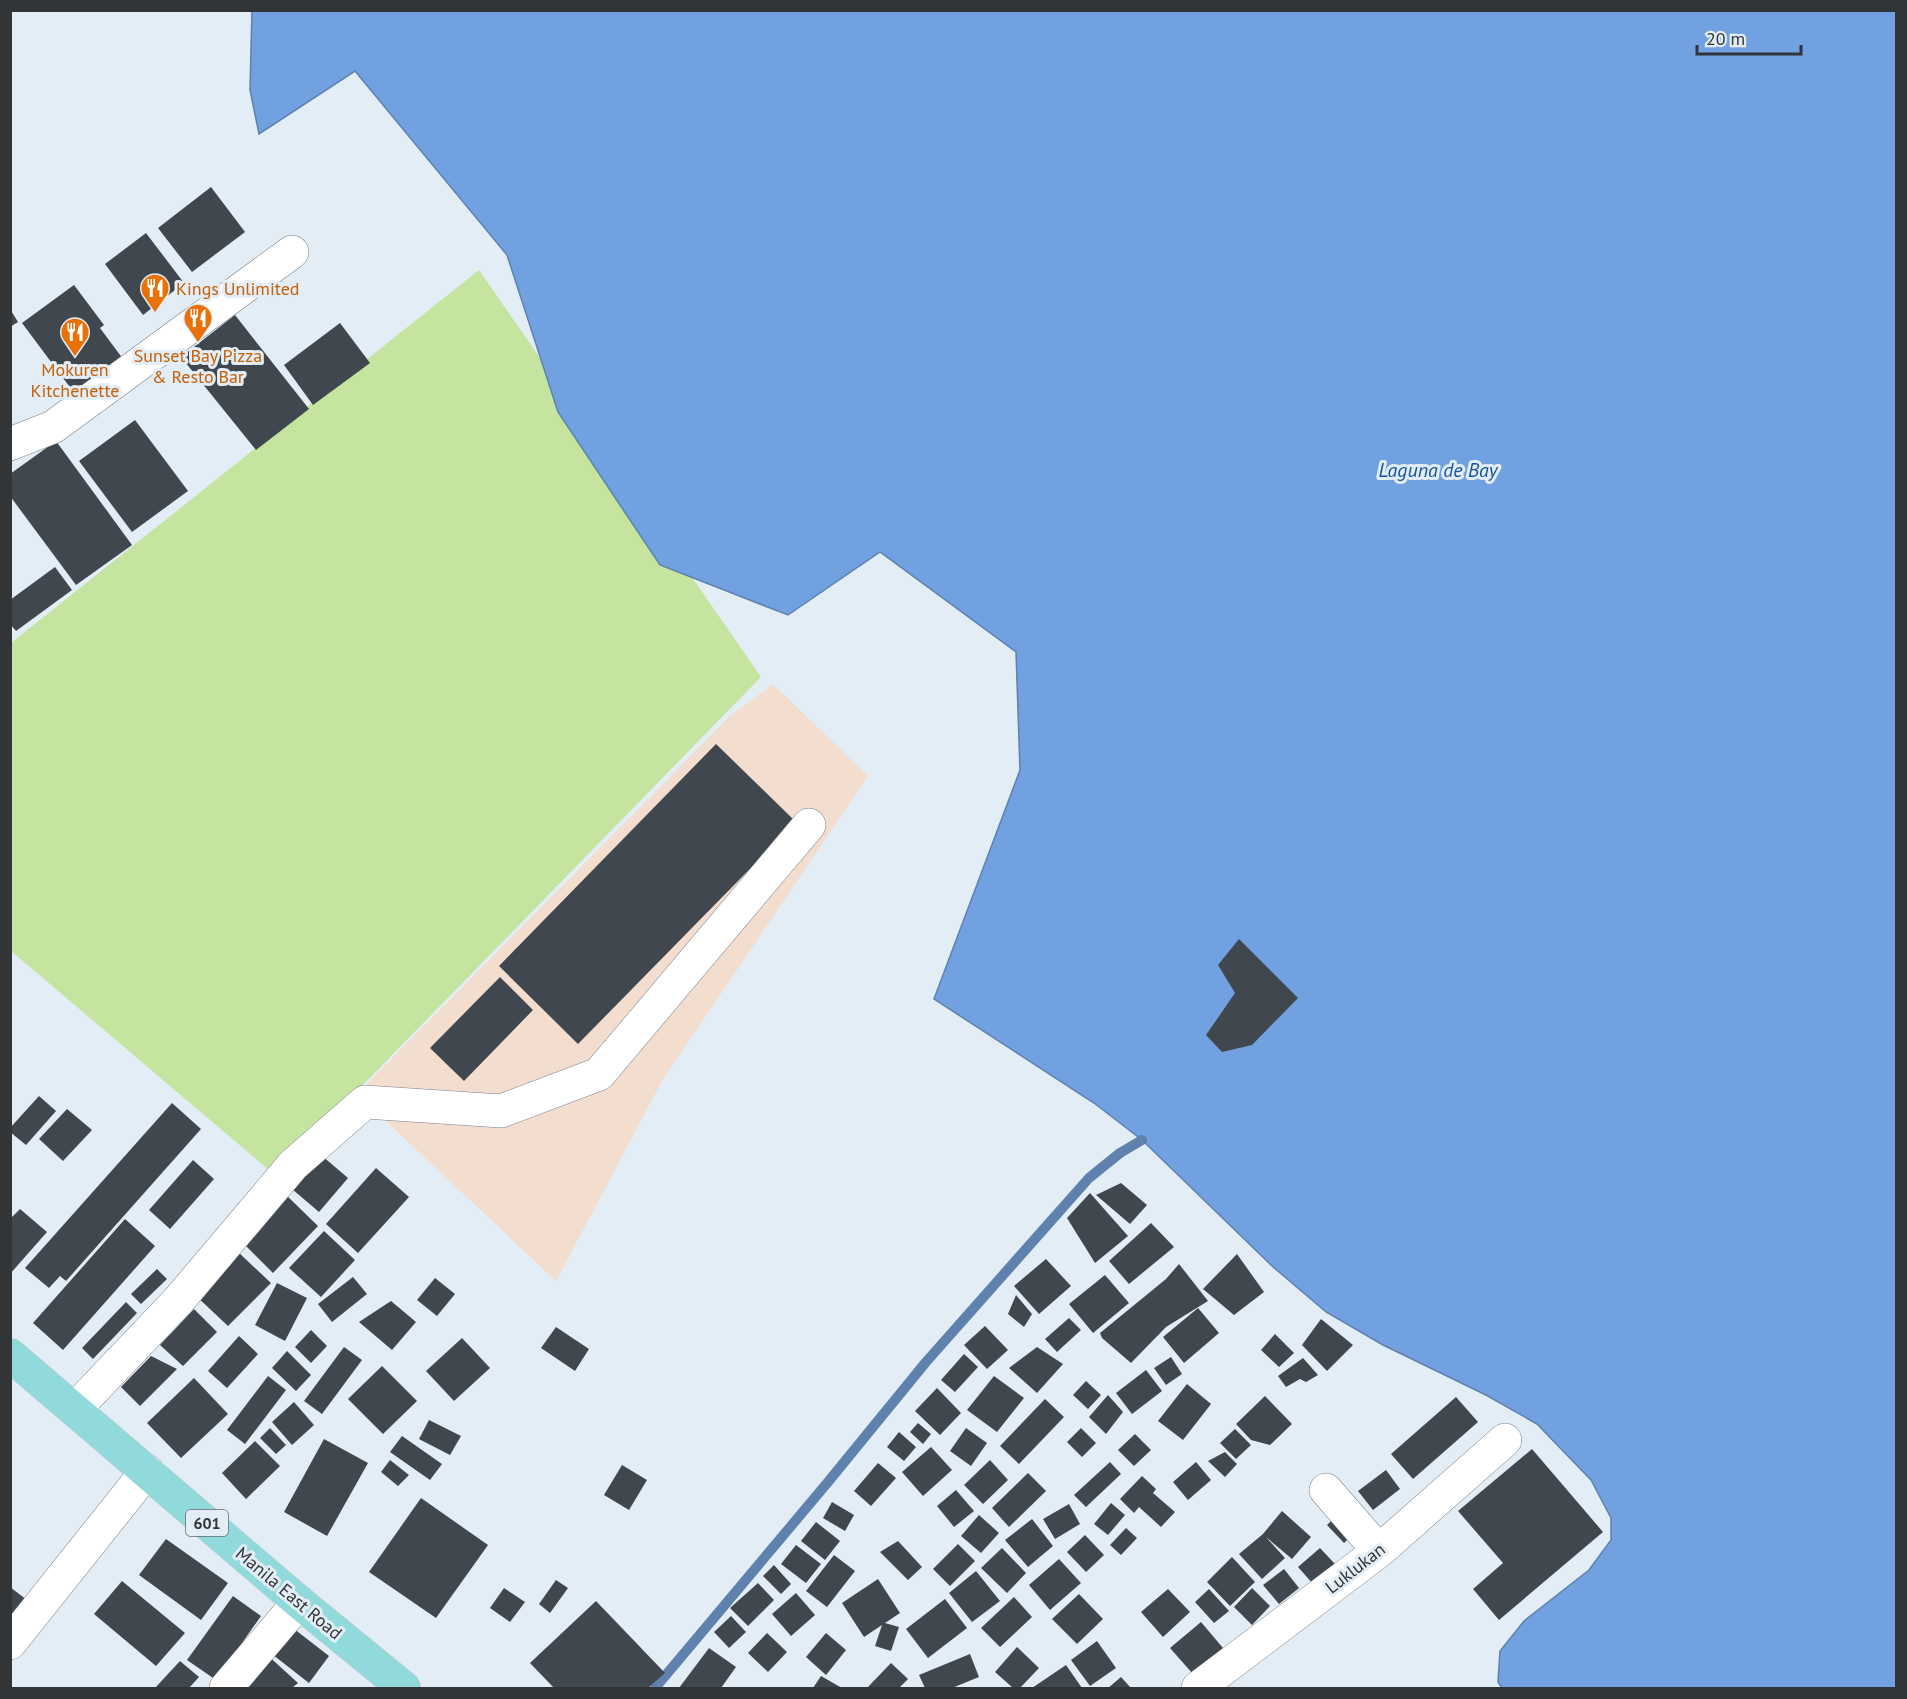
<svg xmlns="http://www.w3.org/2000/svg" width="1907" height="1699" viewBox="0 0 1907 1699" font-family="'PT Sans',sans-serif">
<rect width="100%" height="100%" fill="#e3edf5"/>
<path fill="#f2ddcf" d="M 773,684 L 868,776 L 662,1081 L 556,1281 L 357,1094 L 730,716 Z"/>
<path fill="#c5e4a0" d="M 479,270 L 761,677 L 275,1175 L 11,951 L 11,643 Z"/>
<path fill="#71a1e0" stroke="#5e81ae" stroke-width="1.5" d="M 252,10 L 1896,11 L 1896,1688 L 1502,1688 L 1498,1682 L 1500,1651 L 1524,1621 L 1589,1570 L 1611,1540 L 1611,1518 L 1591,1480 L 1537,1424 L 1486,1395 L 1383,1345 L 1326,1312 L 1272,1266 L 1142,1140 L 1094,1103 L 934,999 L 1020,770 L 1016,652 L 880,552 L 788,615 L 660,565 L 558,412 L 507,255 L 355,71 L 259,134 L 250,90 Z"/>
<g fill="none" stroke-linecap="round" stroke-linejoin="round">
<path stroke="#5e81ae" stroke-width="10" d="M 655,1688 L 828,1482 L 926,1362 L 1089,1178 L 1120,1153 L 1142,1140"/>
</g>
<path fill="#40474e" d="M 211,187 L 245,232 L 192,272 L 158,228 Z
M 146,233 L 184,283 L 143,315 L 105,264 Z
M 74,285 L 104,325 L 100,328 L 126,363 L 78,398 L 22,323 Z
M 10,309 L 18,322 L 10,327 Z
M 235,315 L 309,409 L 256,450 L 181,357 Z
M 340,323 L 370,363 L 313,405 L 284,365 Z
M 135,420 L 188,491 L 132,532 L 79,461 Z
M 56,441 L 132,545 L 76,585 L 10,496 L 10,474 Z
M 55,567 L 72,590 L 16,631 L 10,624 L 10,600 Z
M 716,744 L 796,822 L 578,1044 L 499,966 Z
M 1239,939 L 1298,998 L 1252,1045 L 1222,1052 L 1206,1035 L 1235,993 L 1218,965 Z
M 500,977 L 533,1010 L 464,1081 L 430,1048 Z
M 39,1096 L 56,1111 L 26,1145 L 10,1132 L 10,1128 Z
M 172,1103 L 201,1129 L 66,1281 L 60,1276 L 49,1288 L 25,1268 Z
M 67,1109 L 92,1130 L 63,1161 L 39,1139 Z
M 321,1155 L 348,1178 L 319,1212 L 292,1189 Z
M 193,1160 L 214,1179 L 170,1229 L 149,1210 Z
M 376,1168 L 409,1197 L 358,1253 L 326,1224 Z
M 1121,1183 L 1147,1205 L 1130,1224 L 1096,1195 Z
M 283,1192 L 318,1226 L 273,1273 L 238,1238 Z
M 1090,1193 L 1128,1236 L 1095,1263 L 1067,1218 Z
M 20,1209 L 47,1232 L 10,1274 L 10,1219 Z
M 125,1219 L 155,1246 L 63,1350 L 33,1323 Z
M 1151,1223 L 1174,1247 L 1129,1284 L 1109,1261 Z
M 324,1231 L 355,1260 L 321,1297 L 289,1268 Z
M 237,1251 L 271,1283 L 228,1326 L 194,1294 Z
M 1237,1254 L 1264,1292 L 1234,1315 L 1203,1289 Z
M 1046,1259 L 1071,1286 L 1039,1314 L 1014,1286 Z
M 1179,1264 L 1208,1301 L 1166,1327 L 1131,1363 L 1102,1338 L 1100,1333 L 1166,1279 Z
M 157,1269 L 167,1279 L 141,1304 L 131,1294 Z
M 1105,1275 L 1129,1303 L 1093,1333 L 1069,1304 Z
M 353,1277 L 367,1294 L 332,1322 L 318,1304 Z
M 435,1278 L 455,1294 L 437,1316 L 417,1300 Z
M 277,1283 L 307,1298 L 285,1341 L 255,1325 Z
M 1016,1295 L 1032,1314 L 1024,1327 L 1008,1314 Z
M 391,1301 L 416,1322 L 392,1350 L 359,1322 Z
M 126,1302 L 137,1313 L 93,1359 L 82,1348 Z
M 1198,1308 L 1219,1333 L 1184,1363 L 1163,1337 Z
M 194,1309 L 217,1332 L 183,1366 L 160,1345 Z
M 1069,1318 L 1081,1330 L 1057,1352 L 1045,1339 Z
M 1321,1319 L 1353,1345 L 1327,1371 L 1302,1345 Z
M 985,1326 L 1008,1350 L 987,1369 L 964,1345 Z
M 556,1327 L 589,1349 L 575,1371 L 541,1348 Z
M 311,1330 L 327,1346 L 311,1363 L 295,1347 Z
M 1275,1334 L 1294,1353 L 1279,1367 L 1261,1350 Z
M 239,1336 L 258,1354 L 227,1388 L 208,1371 Z
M 462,1338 L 490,1368 L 454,1401 L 426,1371 Z
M 344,1347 L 362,1360 L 322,1414 L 304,1401 Z
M 1037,1347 L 1063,1364 L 1037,1393 L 1009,1368 Z
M 287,1351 L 311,1375 L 296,1391 L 272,1368 Z
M 964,1354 L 978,1367 L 955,1392 L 941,1380 Z
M 151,1356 L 177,1369 L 140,1406 L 121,1387 Z
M 1171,1357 L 1182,1374 L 1166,1385 L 1154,1368 Z
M 1303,1358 L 1318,1375 L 1306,1382 L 1300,1379 L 1286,1387 L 1278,1376 Z
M 382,1366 L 417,1401 L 383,1434 L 348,1399 Z
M 1146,1370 L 1162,1391 L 1132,1414 L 1116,1393 Z
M 268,1376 L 286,1390 L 245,1444 L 227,1430 Z
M 994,1376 L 1024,1398 L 997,1432 L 967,1410 Z
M 194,1378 L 228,1414 L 181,1458 L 147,1423 Z
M 1086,1381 L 1101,1395 L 1088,1409 L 1073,1395 Z
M 1187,1384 L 1211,1404 L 1183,1440 L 1158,1421 Z
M 937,1388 L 961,1413 L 940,1435 L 915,1411 Z
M 1108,1395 L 1123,1412 L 1106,1434 L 1089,1417 Z
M 1265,1396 L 1292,1424 L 1270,1445 L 1251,1440 L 1236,1424 Z
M 1456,1397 L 1478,1422 L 1413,1479 L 1391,1454 Z
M 1045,1399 L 1064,1417 L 1019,1464 L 1000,1446 Z
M 294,1402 L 314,1425 L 292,1445 L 272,1422 Z
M 429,1420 L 461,1436 L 450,1455 L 419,1439 Z
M 918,1423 L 931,1434 L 923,1444 L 910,1432 Z
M 270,1428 L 286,1445 L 276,1454 L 260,1438 Z
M 966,1428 L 987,1443 L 971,1466 L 950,1451 Z
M 1081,1428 L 1096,1443 L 1082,1457 L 1067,1442 Z
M 1235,1429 L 1251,1445 L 1236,1459 L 1220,1443 Z
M 899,1432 L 916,1447 L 904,1461 L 887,1447 Z
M 1135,1434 L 1151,1450 L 1134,1466 L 1118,1450 Z
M 402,1436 L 442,1464 L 430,1480 L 390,1452 Z
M 324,1439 L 368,1463 L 327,1536 L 284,1512 Z
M 255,1441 L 280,1466 L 246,1499 L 222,1473 Z
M 931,1447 L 952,1470 L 923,1496 L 902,1472 Z
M 1532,1449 L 1603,1532 L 1499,1620 L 1473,1589 L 1503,1563 L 1458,1511 Z
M 1225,1452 L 1237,1464 L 1225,1477 L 1208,1461 Z
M 390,1460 L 409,1475 L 398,1486 L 381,1472 Z
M 990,1460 L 1008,1480 L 983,1504 L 964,1485 Z
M 1110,1462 L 1121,1474 L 1086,1507 L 1074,1495 Z
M 1196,1462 L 1211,1480 L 1188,1500 L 1173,1482 Z
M 878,1463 L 896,1478 L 871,1506 L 854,1491 Z
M 622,1465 L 647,1480 L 629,1510 L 604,1495 Z
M 1386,1470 L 1400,1489 L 1373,1510 L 1358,1491 Z
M 1028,1473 L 1046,1491 L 1009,1527 L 992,1508 Z
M 1142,1476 L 1156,1489 L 1153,1493 L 1175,1512 L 1161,1527 L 1139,1507 L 1134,1513 L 1120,1499 Z
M 956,1490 L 974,1511 L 954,1527 L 937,1506 Z
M 421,1498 L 488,1545 L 436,1618 L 369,1572 Z
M 832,1502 L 854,1515 L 845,1531 L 823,1518 Z
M 1111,1503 L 1125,1515 L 1108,1535 L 1094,1524 Z
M 1069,1504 L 1080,1524 L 1055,1539 L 1043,1519 Z
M 1282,1511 L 1311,1537 L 1292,1559 L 1266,1537 L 1285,1558 L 1262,1579 L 1239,1554 L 1263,1534 Z
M 979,1515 L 999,1533 L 981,1553 L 961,1536 Z
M 1337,1515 L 1354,1533 L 1344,1543 L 1327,1525 Z
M 1032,1519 L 1053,1546 L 1028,1567 L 1005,1540 Z
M 816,1522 L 840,1541 L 825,1560 L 801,1541 Z
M 1126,1528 L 1137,1538 L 1121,1555 L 1110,1545 Z
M 1085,1535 L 1104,1555 L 1086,1572 L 1067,1552 Z
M 166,1539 L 228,1583 L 201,1620 L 139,1575 Z
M 898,1541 L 922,1567 L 908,1580 L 880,1552 Z
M 958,1544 L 975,1561 L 950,1586 L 933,1569 Z
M 796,1545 L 821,1564 L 806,1583 L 781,1564 Z
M 1002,1548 L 1026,1573 L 1007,1593 L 981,1568 Z
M 1320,1548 L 1335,1564 L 1313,1584 L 1298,1567 Z
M 834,1555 L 855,1571 L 827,1607 L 806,1591 Z
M 1232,1557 L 1255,1582 L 1230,1606 L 1207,1582 Z
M 1059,1559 L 1081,1583 L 1050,1610 L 1029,1585 Z
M 774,1565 L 791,1584 L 781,1594 L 763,1576 Z
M 1284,1569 L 1299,1588 L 1279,1604 L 1263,1585 Z
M 976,1571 L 1000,1601 L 972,1622 L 949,1593 Z
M 878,1579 L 900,1613 L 885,1623 L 899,1627 L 891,1651 L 875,1646 L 882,1625 L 864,1637 L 842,1603 Z
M 556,1580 L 568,1588 L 550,1613 L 539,1604 Z
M 122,1581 L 185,1633 L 156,1666 L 94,1614 Z
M 758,1583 L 774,1600 L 748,1626 L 730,1608 Z
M 10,1587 L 27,1600 L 10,1620 Z
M 504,1588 L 525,1602 L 510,1622 L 490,1608 Z
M 1252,1588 L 1270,1606 L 1252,1625 L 1234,1607 Z
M 1168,1589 L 1190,1612 L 1163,1637 L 1141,1612 Z
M 1209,1589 L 1229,1611 L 1214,1623 L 1195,1602 Z
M 796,1593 L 815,1615 L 791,1636 L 772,1614 Z
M 1079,1594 L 1103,1619 L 1077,1644 L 1052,1619 Z
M 233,1596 L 261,1616 L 216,1680 L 187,1660 Z
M 1014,1597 L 1032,1617 L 1000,1647 L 981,1628 Z
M 945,1599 L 967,1628 L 928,1658 L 906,1629 Z
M 596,1601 L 665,1673 L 648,1688 L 554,1688 L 530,1663 Z
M 731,1616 L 746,1632 L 729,1648 L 714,1632 Z
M 1201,1622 L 1223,1648 L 1193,1674 L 1170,1648 Z
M 289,1625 L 329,1656 L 309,1683 L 268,1651 Z
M 767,1633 L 787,1652 L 768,1672 L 748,1653 Z
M 826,1633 L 846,1650 L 826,1675 L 806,1657 Z
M 1097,1641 L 1116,1668 L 1090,1686 L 1071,1660 Z
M 1017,1647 L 1039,1668 L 1020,1688 L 1013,1688 L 995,1672 Z
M 709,1648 L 736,1667 L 721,1688 L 679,1688 Z
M 264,1652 L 298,1683 L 292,1688 L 230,1688 Z
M 970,1654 L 979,1677 L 952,1688 L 925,1688 L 919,1675 Z
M 180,1661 L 199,1677 L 189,1688 L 155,1688 Z
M 891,1663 L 908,1679 L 899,1688 L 867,1688 Z
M 1066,1665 L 1082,1688 L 1032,1688 Z
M 821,1676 L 842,1688 L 813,1688 Z
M 1121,1677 L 1131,1688 L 1108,1688 Z"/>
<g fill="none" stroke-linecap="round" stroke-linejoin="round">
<g stroke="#798189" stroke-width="34">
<path id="minor" d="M 10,444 L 53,427 L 292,252
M 75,1409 L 178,1301 L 293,1165 L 365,1102 L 501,1111 L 599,1074 L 809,825
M 1326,1490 L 1379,1551
M 10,1643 L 147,1471
M 226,1688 L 299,1602
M 1198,1688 L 1379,1551 L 1505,1440"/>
</g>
<g stroke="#cacacb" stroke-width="34">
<path id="major" d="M 10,1355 L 299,1602 L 404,1688"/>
</g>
<use href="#minor" stroke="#fff" stroke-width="33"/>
<use href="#major" stroke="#91dadc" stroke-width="33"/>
</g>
<defs>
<g id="restaurant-pin" transform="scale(1.5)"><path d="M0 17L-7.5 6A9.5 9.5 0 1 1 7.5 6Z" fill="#e8710a" stroke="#e3edf5"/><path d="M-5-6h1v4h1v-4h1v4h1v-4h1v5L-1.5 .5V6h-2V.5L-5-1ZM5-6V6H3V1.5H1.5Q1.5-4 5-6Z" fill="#fff"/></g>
</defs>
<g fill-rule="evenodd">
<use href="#restaurant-pin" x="155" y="288"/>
<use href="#restaurant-pin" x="198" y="318"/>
<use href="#restaurant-pin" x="75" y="332"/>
</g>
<g text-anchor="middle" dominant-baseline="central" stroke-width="6" stroke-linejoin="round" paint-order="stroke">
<rect fill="#e3edf5" stroke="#676c71" stroke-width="1.5" x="186" y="1510" width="42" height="26" rx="4.5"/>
<g font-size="16" font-weight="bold" fill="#323538">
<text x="207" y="1523">601</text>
</g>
<g font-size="18" fill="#c56008" stroke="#e3edf5">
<text x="176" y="288" text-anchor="start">Kings Unlimited</text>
<text x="198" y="355">Sunset Bay Pizza<tspan x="198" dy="21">&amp; Resto Bar</tspan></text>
<text x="75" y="369">Mokuren<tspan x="75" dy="21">Kitchenette</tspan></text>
</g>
<g font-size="18" fill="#323538" stroke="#e3edf5">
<text transform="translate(1355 1568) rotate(-38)">Luklukan</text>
<text transform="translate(289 1593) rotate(40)">Manila East Road</text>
</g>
<g font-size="20" font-style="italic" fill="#11539e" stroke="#e3edf5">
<text x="1438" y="470">Laguna de Bay</text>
</g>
</g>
<rect width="1907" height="1699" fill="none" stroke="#323538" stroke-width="24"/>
<path d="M1697 45v9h104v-9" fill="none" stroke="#323538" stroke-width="3"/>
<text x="1706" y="45" font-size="18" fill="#323538" stroke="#e3edf5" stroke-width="4.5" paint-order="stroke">20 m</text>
</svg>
